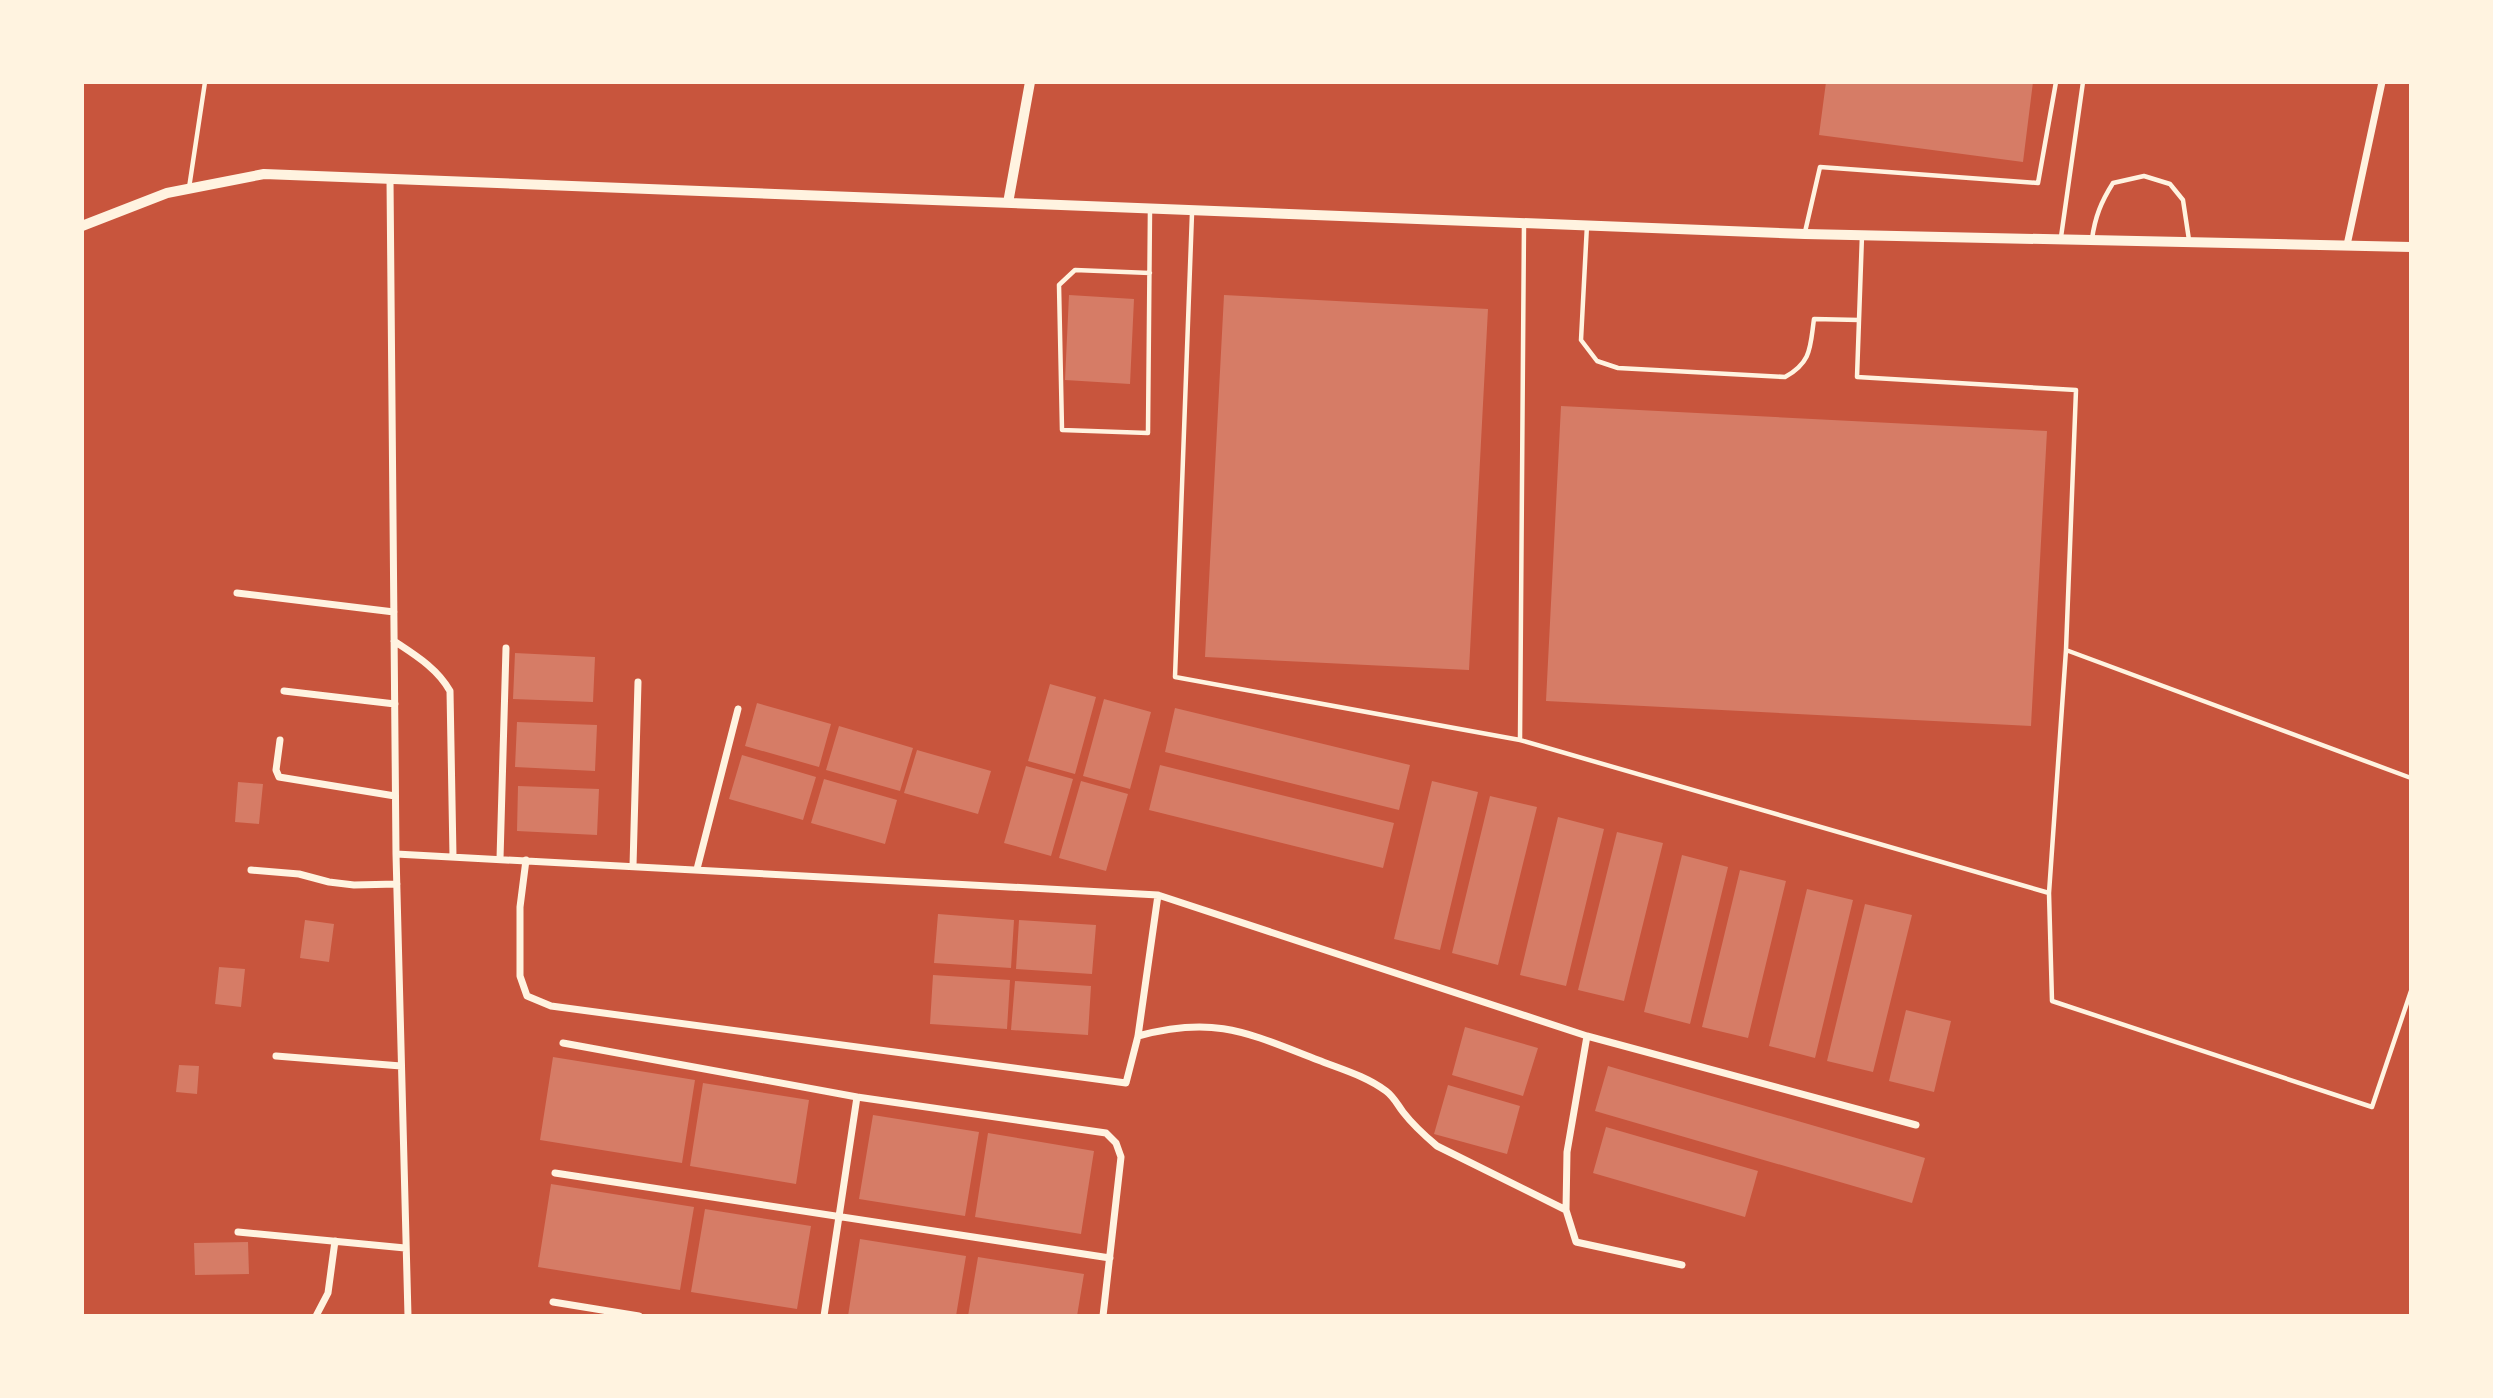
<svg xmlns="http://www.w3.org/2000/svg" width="2493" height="1398" viewBox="0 0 2493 1398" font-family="Lato,sans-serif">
<rect width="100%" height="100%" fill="#c8553d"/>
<path fill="#d67c66" d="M 1826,82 L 2033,82 L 2023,162 L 1819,135 Z
M 1069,295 L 1134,299 L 1130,384 L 1065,380 Z
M 1224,295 L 1488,309 L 1469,670 L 1205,657 Z
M 1561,406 L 2047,431 L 2031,726 L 1546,701 Z
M 515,653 L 595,657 L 593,702 L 513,699 Z
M 1050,684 L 1096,697 L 1075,774 L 1028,761 Z
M 1104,699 L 1151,712 L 1130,789 L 1083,776 Z
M 757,703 L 831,724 L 819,767 L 745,746 Z
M 1175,708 L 1410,765 L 1399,810 L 1165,752 Z
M 517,722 L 597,725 L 595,771 L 515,767 Z
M 839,726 L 913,748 L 900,791 L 826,770 Z
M 917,750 L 991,771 L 978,814 L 904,793 Z
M 742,755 L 816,777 L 803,820 L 729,799 Z
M 1160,765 L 1394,823 L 1383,868 L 1149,810 Z
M 1026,766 L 1073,779 L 1051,856 L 1004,843 Z
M 824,779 L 897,800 L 885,844 L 811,823 Z
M 1081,781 L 1128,794 L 1106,871 L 1059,858 Z
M 1432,781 L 1478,792 L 1440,950 L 1394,939 Z
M 238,782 L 263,784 L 259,824 L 235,822 Z
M 518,786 L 599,789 L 597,835 L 517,831 Z
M 1490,796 L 1537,807 L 1498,965 L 1452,953 Z
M 1558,817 L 1604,829 L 1566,986 L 1520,975 Z
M 1617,832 L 1663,843 L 1624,1001 L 1578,990 Z
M 1682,855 L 1728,867 L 1690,1024 L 1644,1012 Z
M 1740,870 L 1786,881 L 1748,1038 L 1702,1027 Z
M 1807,889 L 1853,900 L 1815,1058 L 1769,1046 Z
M 1865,904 L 1912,915 L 1873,1072 L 1827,1061 Z
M 938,914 L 1014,920 L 1011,968 L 934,963 Z
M 305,920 L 334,924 L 329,962 L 300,958 Z
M 1019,920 L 1096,925 L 1092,974 L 1016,969 Z
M 219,967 L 245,969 L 241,1007 L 215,1004 Z
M 933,975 L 1010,980 L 1007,1029 L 930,1024 Z
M 1015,981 L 1091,986 L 1088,1035 L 1011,1030 Z
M 1906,1010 L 1951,1021 L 1934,1092 L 1889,1081 Z
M 1465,1027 L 1538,1048 L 1523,1096 L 1452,1075 Z
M 553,1057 L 695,1080 L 682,1163 L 540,1140 Z
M 179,1065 L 199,1066 L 197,1094 L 176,1092 Z
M 1608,1066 L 1925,1158 L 1912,1203 L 1595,1111 Z
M 703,1083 L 809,1100 L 796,1184 L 690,1166 Z
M 1448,1085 L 1520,1106 L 1507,1154 L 1434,1134 Z
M 873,1115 L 979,1132 L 965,1216 L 859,1199 Z
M 1606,1127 L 1758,1171 L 1745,1217 L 1593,1173 Z
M 988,1133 L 1094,1151 L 1081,1234 L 975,1217 Z
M 551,1184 L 694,1207 L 680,1290 L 538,1267 Z
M 705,1209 L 811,1226 L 797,1309 L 691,1292 Z
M 860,1239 L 966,1256 L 956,1316 L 848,1316 Z
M 248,1242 L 249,1274 L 195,1275 L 194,1243 Z
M 978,1257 L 1084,1274 L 1077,1316 L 968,1316 Z"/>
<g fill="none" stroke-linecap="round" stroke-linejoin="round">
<path stroke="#fff3e0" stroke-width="4.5" d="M 189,188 L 205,82
M 1150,209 L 1148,433 L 1062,430 L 1059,285 L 1075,270 L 1150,273
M 1192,213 L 1175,677 L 1520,740
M 1524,223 L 1520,740 L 2049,893
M 1587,225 L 1581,340 L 1597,361 L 1618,368 L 1785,377 C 1812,362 1810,347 1814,319 L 1859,320
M 1805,232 L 1820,167 L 2038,183 L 2056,82
M 1862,235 L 1857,377 L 2076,390 L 2066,650 L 2411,778
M 2061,237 L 2083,82
M 2092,239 C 2095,217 2101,202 2113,183 L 2144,176 L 2170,184 L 2183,200 L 2189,240
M 2066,650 L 2049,893 L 2052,1001 L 2372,1107 L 2411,991"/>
<path stroke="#fff3e0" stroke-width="7" d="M 390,179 L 396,854 L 1158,895
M 2347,245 L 2382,82
M 237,593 L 394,612
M 394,641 C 415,655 437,668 450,691 L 453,856
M 284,691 L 395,704
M 280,740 L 276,770 L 279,777 L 395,796
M 396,854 L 408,1316
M 500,859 L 506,648
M 526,860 L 520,907 L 520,976 L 527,996 L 551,1006 L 1126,1083 L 1138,1036 L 1158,895 L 1587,1036 L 1916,1125
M 633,866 L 638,682
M 697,869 L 738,709
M 251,870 L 299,874 L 329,882 L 354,885 L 397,884
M 1138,1036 C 1215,1015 1248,1033 1318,1060 C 1341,1069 1366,1076 1386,1091 C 1394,1097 1397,1104 1403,1112 C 1413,1125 1424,1135 1437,1146 L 1566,1210
M 1587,1036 L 1567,1152 L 1566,1210 L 1576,1242 L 1682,1265
M 563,1043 L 857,1097
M 276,1056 L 401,1066
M 555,1173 L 1110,1258
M 238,1232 L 405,1248
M 553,1302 L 639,1316
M 316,1316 L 328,1293 L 335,1241
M 824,1316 L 857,1097 L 1106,1133 L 1116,1143 L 1121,1157 L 1103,1316"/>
<path stroke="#fff3e0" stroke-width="10" d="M 1008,203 L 1030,82
M 82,226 L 167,193 L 264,174 L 1805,234 L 2411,247"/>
</g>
<rect width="2493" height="1398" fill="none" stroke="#fff3e0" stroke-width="168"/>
</svg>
